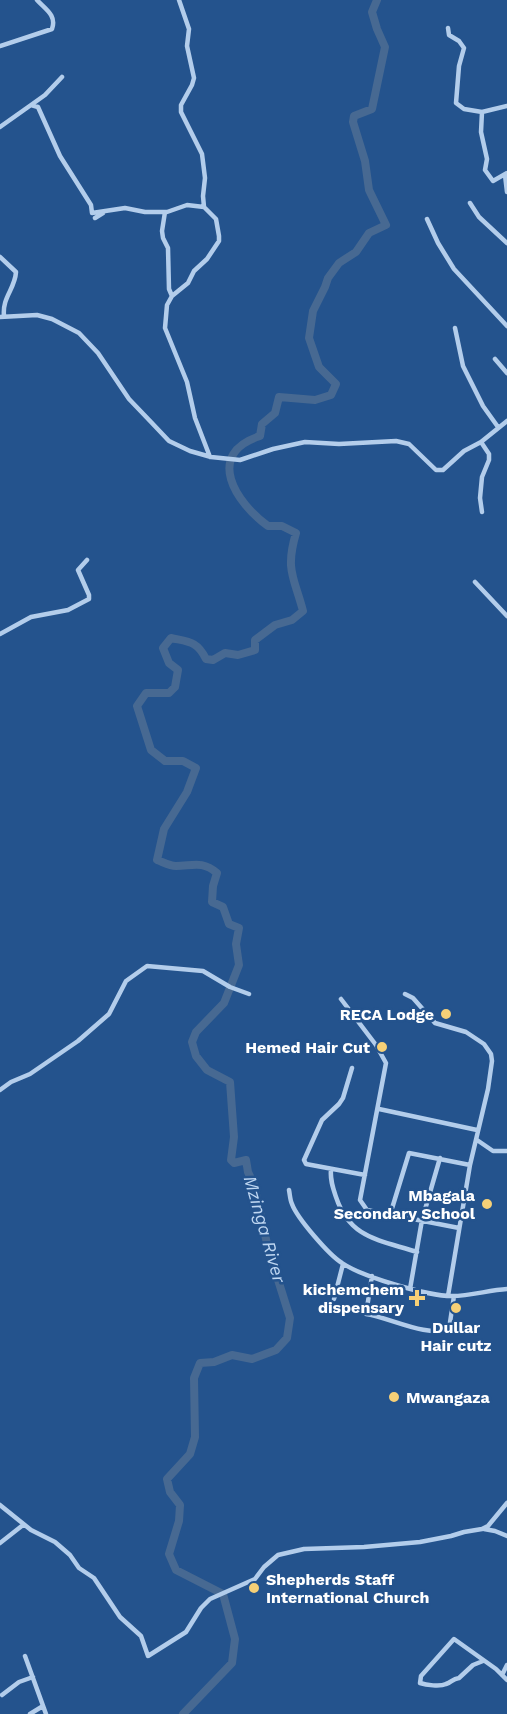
<svg xmlns="http://www.w3.org/2000/svg" width="507" height="1714" viewBox="0 0 507 1714" font-family="'Work Sans',sans-serif">
<rect width="100%" height="100%" fill="#24538d"/>
<g fill="none" stroke-linecap="round" stroke-linejoin="round">
<path stroke="#476992" stroke-width="8" d="M 183,1714 L 232,1663 L 235,1639 L 223,1594 L 176,1570 L 169,1554 L 179,1521 L 180,1505 L 170,1492 L 167,1479 L 190,1454 L 195,1437 L 194,1378 L 200,1363 L 214,1362 L 232,1355 L 252,1359 L 276,1350 L 287,1338 L 290,1318 L 268,1248 L 254,1185 L 248,1172 L 246,1160 L 234,1163 L 231,1160 L 234,1137 L 230,1082 L 207,1070 L 196,1056 L 192,1042 L 196,1032 L 224,1003 L 239,965 L 236,944 L 239,928 L 229,924 L 223,907 L 212,902 L 213,886 L 217,873 C 202,860 192,866 176,866 C 169,866 163,862 157,860 L 164,829 L 187,792 L 196,768 L 183,761 L 165,761 L 151,750 L 137,706 L 146,693 L 169,693 L 175,687 L 178,670 L 169,663 L 163,648 L 171,638 C 189,642 197,641 206,659 L 213,660 L 225,653 L 238,655 L 255,650 L 255,640 L 275,625 L 292,620 L 303,611 C 294,577 285,570 296,533 L 282,526 L 268,526 C 236,503 204,454 260,436 L 262,424 L 275,413 L 279,397 L 315,400 L 331,395 L 336,384 L 319,367 L 309,338 L 313,311 L 325,287 L 328,278 L 339,263 L 356,252 L 369,233 L 386,225 L 369,190 L 365,161 L 353,122 L 354,116 L 372,109 L 385,47 L 377,29 L 372,12 L 377,0"/>
<path stroke="#b3cdeb" stroke-width="4.5" d="M 179,0 L 189,29 L 187,46 L 194,78 L 192,85 L 181,105 L 181,112 L 202,154 L 205,178 L 203,196 L 204,207 L 216,219 L 219,236 L 219,241 L 207,259 L 194,271 L 188,283 L 172,296 L 167,305 L 165,328 L 187,382 L 195,418 L 210,457
M 448,28 L 449,35 L 459,41 L 464,48 L 459,66 L 456,103 L 464,109 L 482,112 L 481,132 L 487,159 L 485,170 L 493,181 L 507,173
M 0,46 L 52,29 C 57,15 45,9 37,0
M 31,105 L 45,95 L 62,77
M 482,112 L 507,106
M 0,127 L 31,105 L 38,107 L 60,156 L 91,205 L 92,213 L 125,208 L 145,212 L 167,212 L 187,205 L 204,207
M 505,175 L 507,192
M 470,203 L 479,217 L 507,243
M 165,212 L 162,231 L 163,238 L 168,248 L 169,289 L 172,296
M 95,218 L 103,213
M 427,219 L 438,243 L 454,269 L 507,326
M 0,257 L 16,272 C 15,289 2,297 4,316
M 0,317 L 37,315 L 52,319 L 79,333 L 98,353 L 129,399 L 151,422 L 169,441 L 190,451 L 211,457 L 240,460 L 273,449 L 305,442 L 339,444 L 396,441 L 409,444 L 436,470 L 443,470 L 464,451 L 481,442 L 507,421
M 455,328 L 463,366 L 483,406 L 498,427
M 495,359 L 507,373
M 481,442 L 489,454 L 489,460 L 482,477 L 480,498 L 482,512
M 475,582 L 507,616
M 0,634 L 31,617 L 68,610 L 89,599 L 89,595 L 78,570 L 87,560
M 405,994 L 413,998 L 435,1023 L 466,1032 L 484,1044 L 491,1054 L 492,1061 L 488,1089 L 470,1165 L 448,1296
M 341,999 L 376,1045 L 386,1063 L 360,1200 L 367,1210 L 459,1228
M 352,1068 L 343,1098 L 339,1104 L 322,1120 L 304,1160 L 306,1164 L 365,1175
M 0,1090 L 11,1082 L 30,1074 L 78,1041 L 109,1014 L 126,981 L 147,966 L 203,971 L 230,987 L 249,994
M 379,1109 L 477,1130
M 477,1140 L 493,1151 L 507,1151
M 331,1170 C 330,1180 333,1188 336,1197 C 350,1239 380,1240 417,1252
M 289,1190 C 290,1195 290,1200 292,1204 C 297,1218 329,1255 342,1263 C 363,1277 427,1296 452,1296 C 471,1296 489,1290 507,1289
M 390,1215 L 409,1153 L 470,1165
M 372,1276 L 366,1314 C 388,1317 428,1338 449,1329 L 454,1296
M 410,1289 L 422,1220 L 440,1158
M 334,1299 L 343,1264
M 0,1505 L 31,1530 L 55,1542 L 70,1555 L 79,1568 L 94,1578 L 120,1617 L 141,1636 L 148,1656 L 186,1632 L 201,1608 L 210,1599 L 255,1579 L 264,1567 L 278,1555 L 304,1549 L 364,1547 L 420,1542 L 451,1536 L 464,1532 L 482,1529 L 488,1526 L 507,1503
M 484,1529 L 495,1531 L 507,1536
M 0,1543 L 23,1525
M 25,1656 L 46,1714
M 483,1661 L 473,1665 L 459,1678 C 452,1679 452,1682 446,1684 C 440,1687 426,1685 420,1683 L 421,1676 L 454,1639 L 496,1669 L 507,1680
M 502,1675 L 507,1665
M 2,1695 L 19,1682 L 33,1677
M 30,1714 L 43,1706"/>
</g>
<g fill="#f6d077" stroke="#24538d" stroke-width="2">
<circle cx="446" cy="1014" r="6"/>
<circle cx="382" cy="1047" r="6"/>
<circle cx="487" cy="1204" r="6"/>
<path d="M414 1289h6v6h6v6h-6v6h-6v-6h-6v-6h6z"/>
<circle cx="456" cy="1308" r="6"/>
<circle cx="394" cy="1397" r="6"/>
<circle cx="254" cy="1588" r="6"/>
</g>
<g text-anchor="middle" dominant-baseline="central" stroke-width="5" stroke-linejoin="round" paint-order="stroke">
<g font-size="16" font-weight="bold" fill="#fff" stroke="#24538d" text-anchor="end">
<text x="434" y="1014">RECA Lodge</text>
<text x="370" y="1047">Hemed Hair Cut</text>
<text x="475" y="1195">Mbagala<tspan x="475" dy="18">Secondary School</tspan></text>
<text x="404" y="1289">kichemchem<tspan x="404" dy="18">dispensary</tspan></text>
<text x="456" y="1327" text-anchor="middle">Dullar<tspan x="456" dy="18">Hair cutz</tspan></text>
<text x="406" y="1397" text-anchor="start">Mwangaza</text>
<text x="266" y="1579" text-anchor="start">Shepherds Staff<tspan x="266" dy="18">International Church</tspan></text>
</g>
<g font-size="18" font-style="italic" fill="#bfd7f2" stroke="#24538d">
<text transform="translate(265 1229) rotate(74)">Mzinga River</text>
</g>
</g>
</svg>
